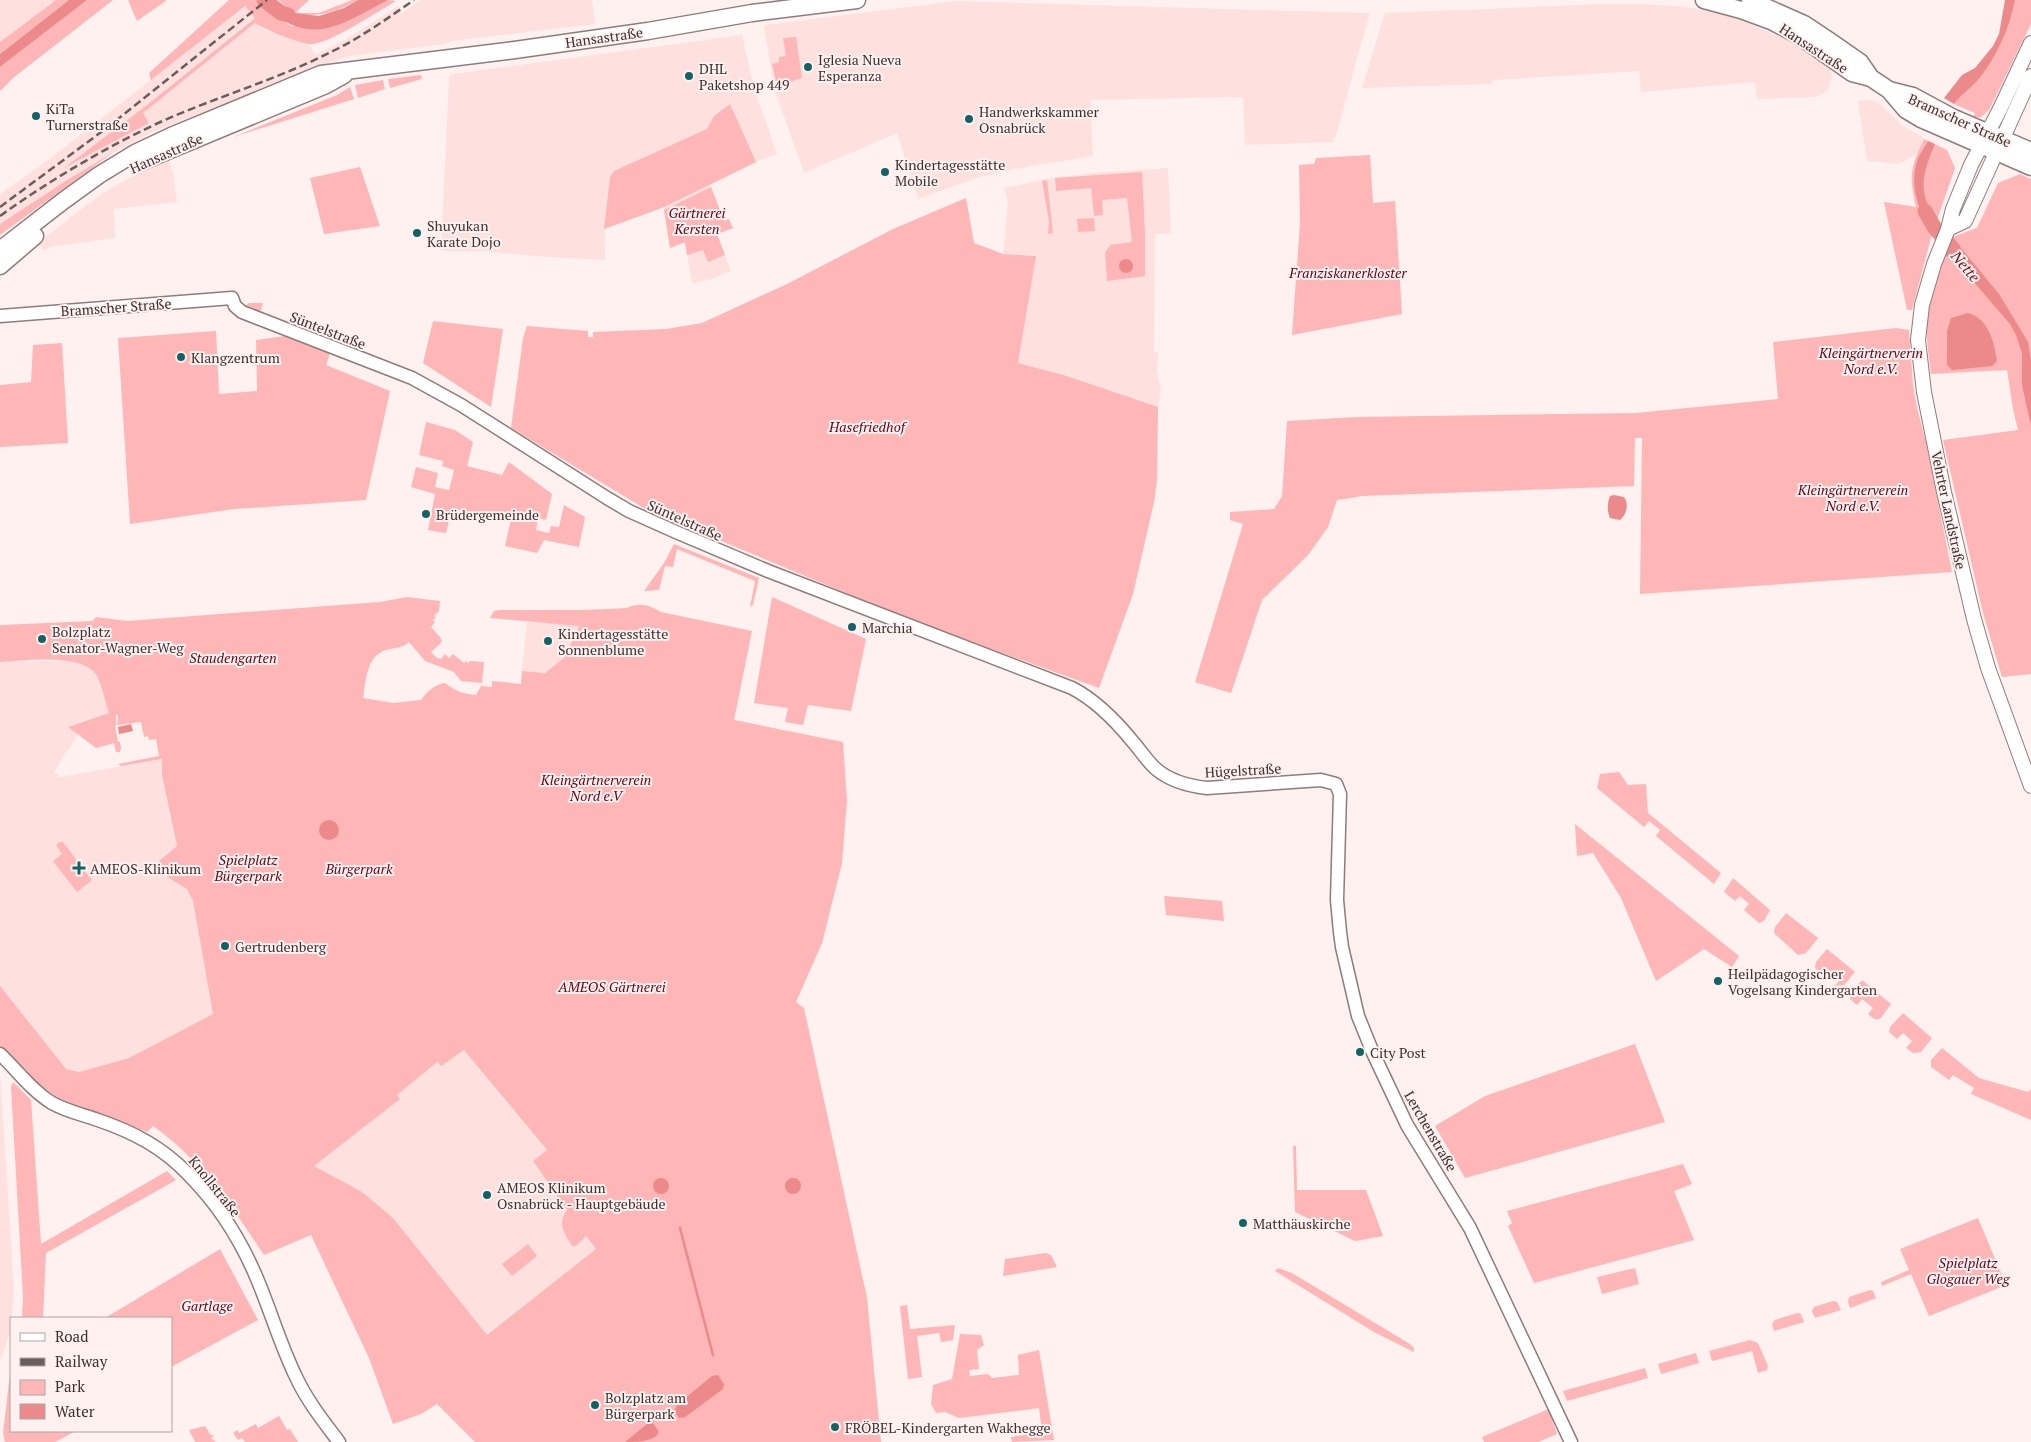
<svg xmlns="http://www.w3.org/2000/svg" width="2031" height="1442" viewBox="0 0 2031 1442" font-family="'PT Serif',serif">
<rect width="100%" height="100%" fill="#fef1f0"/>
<path fill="#fee0df" d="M 0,0 L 56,0 L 0,42 Z
M 421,0 L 592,0 L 595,24 L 452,41 L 444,44 L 350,56 L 325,64 L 152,132 L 99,160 L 0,224 L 0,194 L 48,160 L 246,6 L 255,17 L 147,105 L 68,166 L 149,123 L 143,113 L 256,23 L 266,30 L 309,44 L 315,55 L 345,40 L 398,6 L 402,13 Z
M 955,1 L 1369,13 L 1369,15 L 1337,132 L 1333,142 L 1245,145 L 1243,97 L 1090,100 L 1093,156 L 1025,167 L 979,177 L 918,199 L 897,133 L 804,173 L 775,91 L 764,28 L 766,25 Z
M 1602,4 L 1641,4 L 1678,6 L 1710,11 L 1738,19 L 1793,43 L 1830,68 L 1832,77 L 1828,90 L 1816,97 L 1757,99 L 1755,82 L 1641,92 L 1639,71 L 1494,80 L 1491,84 L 1362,88 L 1385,13 Z
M 742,35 L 754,88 L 777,154 L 755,162 L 710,185 L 724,221 L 729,219 L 733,228 L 717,235 L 731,271 L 709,280 L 708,279 L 697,283 L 692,283 L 685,242 L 670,248 L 664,207 L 605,229 L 605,260 L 548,257 L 479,251 L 441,251 L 449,76 L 453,74 Z
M 1868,100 L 1878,102 L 1903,126 L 1924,138 L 1917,154 L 1899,164 L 1867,161 L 1858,101 Z
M 165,159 L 169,161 L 173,172 L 177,202 L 114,209 L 115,238 L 50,247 L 45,251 L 38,243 L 93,200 L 111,188 Z
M 1168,168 L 1171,233 L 1155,234 L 1154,352 L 1158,353 L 1157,371 L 1161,389 L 1158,407 L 1068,376 L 1018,363 L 1036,256 L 1003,254 L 1008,204 L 1004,188 L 1050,178 L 1094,173 Z
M 527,622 L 579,625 L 565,657 L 545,673 L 522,671 Z
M 72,660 L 83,664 L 93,670 L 97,676 L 109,713 L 69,726 L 78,734 L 54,772 L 60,777 L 162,759 L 162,776 L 177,846 L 159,861 L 187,889 L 193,901 L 213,1014 L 129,1058 L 79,1072 L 66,1069 L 0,1038 L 0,662 Z
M 464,1050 L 547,1151 L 533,1162 L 596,1250 L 486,1336 L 393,1218 L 314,1166 L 400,1099 L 397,1095 L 437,1062 L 441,1066 Z
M 0,1073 L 14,1288 L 11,1328 L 4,1351 L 0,1359 Z"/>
<path fill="#feb6b7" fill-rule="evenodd" d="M 56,0 L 69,0 L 0,54 L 0,42 Z
M 87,0 L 113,0 L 13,78 L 0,91 L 0,67 Z
M 128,0 L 167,0 L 137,21 Z
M 229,0 L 256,0 L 270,12 L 287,8 L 278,0 L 309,0 L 296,12 L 298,13 L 319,13 L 352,0 L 358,0 C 337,11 318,19 294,13 L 282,21 L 292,26 L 347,21 L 388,0 L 396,1 C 378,11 328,45 310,44 C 297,43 267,30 255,23 L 143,113 L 149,123 L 64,168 L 147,105 L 255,18 L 245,6 L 151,80 L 149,73 Z
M 2015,0 L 2031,0 L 2031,24 L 1989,110 L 1981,117 L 1973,118 L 1975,113 L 1954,104 C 1961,95 1971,88 1979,79 C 1997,56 2010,28 2015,0 Z
M 796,37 L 802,78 L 777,86 L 772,64 L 779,62 L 779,57 L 786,56 L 783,38 Z
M 421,75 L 422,79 L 390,88 L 388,79 Z
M 383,80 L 385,89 L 358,98 L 355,85 Z
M 350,87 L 354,99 L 233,137 L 337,95 Z
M 730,104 L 756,162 L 664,207 L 604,229 L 610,177 L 614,171 L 707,129 L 714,116 Z
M 1924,139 L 1947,150 L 1955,168 L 1932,234 L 1912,310 L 1907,310 L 1884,202 L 1916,207 C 1909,176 1910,168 1924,139 Z
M 115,151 L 0,235 L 0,224 L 64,182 Z
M 1370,155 L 1373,203 L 1395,201 L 1402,314 L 1292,335 L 1300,223 L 1299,165 L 1314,164 L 1316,158 Z
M 360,167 L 380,226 L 324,234 L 310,178 Z
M 1142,172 L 1145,234 L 1145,276 L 1107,281 L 1105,253 L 1110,245 L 1132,242 L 1127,198 L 1102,200 L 1103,215 L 1094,216 L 1091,188 L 1056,191 L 1055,178 Z
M 2020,174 L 2031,179 L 2031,674 L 2002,677 L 1983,613 L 1943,440 L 2018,430 L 2013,409 L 2007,370 L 1931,374 C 1929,357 1926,340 1927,323 C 1928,293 1941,264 1952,237 L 1977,228 L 1998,183 Z
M 1047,180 L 1053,233 L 1048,234 L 1049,221 L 1042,181 Z
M 711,187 L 724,221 L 729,219 L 733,228 L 717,234 L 725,255 L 708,262 L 703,250 L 687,255 L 685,242 L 670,248 L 664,210 Z
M 966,198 L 974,243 L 1003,254 L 1036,256 L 1018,363 L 1067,376 L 1158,407 L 1157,480 L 1154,502 L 1133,594 L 1099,688 L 908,619 L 647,510 L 511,428 L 523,338 L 527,326 L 588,331 L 588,337 L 593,337 L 593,332 L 666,329 L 702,323 L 787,284 L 893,229 Z
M 1094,218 L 1095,231 L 1078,232 L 1077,219 Z
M 249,303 L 263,303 L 260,313 L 248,310 L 245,306 Z
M 433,321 L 503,329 L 491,407 L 423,363 Z
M 1896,328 L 1909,330 L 1913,385 L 1917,408 L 1926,442 L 1952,572 L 1640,594 L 1642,438 L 1635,438 L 1634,486 L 1362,496 L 1337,500 L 1328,527 L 1308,555 L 1262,600 L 1231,693 L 1195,682 L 1243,524 L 1230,520 L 1230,512 L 1274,509 L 1282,496 L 1287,421 L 1356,417 L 1636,413 L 1778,399 L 1773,342 Z
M 216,331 L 219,394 L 257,391 L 256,340 L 285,336 L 330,353 L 326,365 L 390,391 L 366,500 L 234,509 L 130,524 L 118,338 Z
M 62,343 L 68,443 L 0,447 L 0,385 L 31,382 L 33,345 Z
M 426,422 L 455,430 L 473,442 L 467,466 L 502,475 L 509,462 L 552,494 L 546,520 L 538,518 L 536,530 L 549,533 L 551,526 L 559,527 L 564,505 L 585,517 L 579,547 L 544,540 L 537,553 L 505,546 L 511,519 L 452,509 L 446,533 L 428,530 L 435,494 L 411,487 L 416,467 L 438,473 L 435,487 L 449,490 L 454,470 L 442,466 L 443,461 L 419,455 Z
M 674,544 L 759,578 L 753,605 L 750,607 L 755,581 L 677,549 L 673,567 L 665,566 L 659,590 L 644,591 L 664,563 Z
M 407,597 L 440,601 L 439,611 L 434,616 L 436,617 L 433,620 L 435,622 L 431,627 L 440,637 L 442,642 L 431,652 L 437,658 L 441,659 L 445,654 L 449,658 L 453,654 L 464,663 L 466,661 L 468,663 L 470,661 L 484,662 L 482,683 L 461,681 L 454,672 L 425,661 L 409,642 C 402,649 395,647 386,650 C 366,656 366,681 363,698 L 393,703 L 421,700 C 428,691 433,685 445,683 C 455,691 463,694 476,695 L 481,686 L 492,687 L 492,681 L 521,684 L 522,671 L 545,673 L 565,657 L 579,626 L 490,618 L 494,611 L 499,610 L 584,610 L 627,608 C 640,602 649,605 661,612 L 752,631 L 734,720 L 843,742 L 847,801 L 842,863 L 822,943 L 796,1002 L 804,1008 L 867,1298 L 881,1442 L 475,1442 L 437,1404 L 421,1414 L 393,1424 L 369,1358 L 311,1235 L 264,1255 C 231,1205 202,1161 153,1126 L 147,1132 L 60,1099 L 41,1086 L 0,1047 L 0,986 L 66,1069 L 79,1072 L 129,1058 L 213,1014 L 193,901 L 187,889 L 158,871 L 159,861 L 177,846 L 162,775 L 162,759 L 121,766 L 118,764 L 159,756 L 156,739 L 149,740 L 148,736 L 144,737 L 141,722 L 117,725 L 118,715 L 116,715 L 116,725 L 115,726 L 118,742 L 120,742 L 121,749 L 120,750 L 120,752 L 116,752 L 114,743 L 96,748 L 68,727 L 109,713 C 105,701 102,687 97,676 C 84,652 24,661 0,662 L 0,625 L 93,621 L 96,617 L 127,621 L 380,602 ZM 464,1050 L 547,1150 L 533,1161 L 567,1210 C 557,1224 564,1232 572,1246 L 576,1246 L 586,1236 L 596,1249 L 487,1335 L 393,1218 L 362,1192 L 314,1166 L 400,1099 L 397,1095 L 437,1062 L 441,1066 Z
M 772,597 L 866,639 L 851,711 L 808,705 L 803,725 L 785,722 L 788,708 L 754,703 Z
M 1619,772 L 1628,785 L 1646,784 L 1648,813 L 1721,873 L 1714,884 L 1656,836 L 1660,830 L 1649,821 L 1644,827 L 1597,788 L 1600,774 Z
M 1575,824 L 1739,956 L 1732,967 L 1704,949 L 1656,981 L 1621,898 L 1593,853 L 1577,856 Z
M 60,842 L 63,842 L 92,880 L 77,892 L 53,861 L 62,854 L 56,845 Z
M 1733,878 L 1770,910 L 1764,921 L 1759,923 L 1744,910 L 1749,904 L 1740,896 L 1735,901 L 1724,892 Z
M 1164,896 L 1222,901 L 1224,921 L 1166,915 Z
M 1786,913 L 1818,938 L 1806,953 L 1798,955 L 1774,933 L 1775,927 Z
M 1827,949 L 1855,972 L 1844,985 L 1835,986 L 1840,980 L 1826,968 L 1822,974 L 1815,968 L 1816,962 Z
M 1862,980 L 1891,1004 L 1880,1019 L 1874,1019 L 1868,1014 L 1873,1008 L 1862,999 L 1857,1005 L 1850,999 L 1850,995 Z
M 1903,1013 L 1932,1038 L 1921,1052 L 1913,1053 L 1906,1048 L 1912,1041 L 1903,1033 L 1897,1039 L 1889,1032 L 1890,1027 Z
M 1635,1044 L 1665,1122 L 1465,1178 L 1435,1126 L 1485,1096 Z
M 1942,1048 L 1979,1078 L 2028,1092 L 2031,1089 L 2031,1120 L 1971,1094 L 1974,1088 L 1953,1075 L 1949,1080 L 1931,1067 L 1931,1060 Z
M 13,1082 L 31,1100 L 41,1244 L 167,1171 L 176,1180 L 46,1253 L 43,1318 L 22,1318 L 23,1297 L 11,1087 Z
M 1293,1146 L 1296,1146 L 1297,1190 L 1366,1190 L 1383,1236 L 1355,1241 L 1295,1212 Z
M 1683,1164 L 1692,1184 L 1674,1191 L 1694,1240 L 1534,1283 L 1508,1226 L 1512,1223 L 1507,1211 Z
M 1978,1218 L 2006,1285 L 1929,1316 L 1911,1274 L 1882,1286 L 1881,1282 L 1909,1270 L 1900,1249 Z
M 528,1244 L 537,1256 L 512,1276 L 502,1264 Z
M 220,1249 L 258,1320 L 171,1367 L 171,1318 L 105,1318 Z
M 1046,1253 L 1051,1255 L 1057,1267 L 1003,1276 L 1005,1259 Z
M 1278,1268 L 1292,1273 L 1410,1344 L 1414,1348 L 1414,1352 L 1374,1332 L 1275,1271 Z
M 1635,1268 L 1639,1284 L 1602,1294 L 1597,1277 Z
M 1870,1290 L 1873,1291 L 1876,1298 L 1850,1308 L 1848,1302 L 1849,1297 Z
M 1833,1301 L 1837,1302 L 1841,1310 L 1815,1318 L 1812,1311 L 1814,1307 Z
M 907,1305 L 910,1329 L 955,1325 L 953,1340 L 941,1342 L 939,1333 L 917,1336 L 922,1377 L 908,1379 L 900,1306 Z
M 1797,1313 L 1801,1314 L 1804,1322 L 1774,1331 L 1772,1324 L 1775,1320 Z
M 960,1334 L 981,1335 L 984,1345 L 977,1350 L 979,1369 L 969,1370 L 970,1376 L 988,1374 L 992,1378 L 1019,1375 L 1018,1355 L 1039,1350 L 1054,1440 L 1012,1442 L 1011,1437 L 1042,1432 L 1039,1408 L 959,1418 L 945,1412 L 936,1413 L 931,1404 L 933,1385 L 952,1379 Z
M 1750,1340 L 1758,1343 L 1768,1366 L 1767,1370 L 1758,1373 L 1752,1351 L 1712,1361 L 1709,1351 Z
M 1696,1353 L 1699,1363 L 1661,1374 L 1658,1364 Z
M 11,1365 L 11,1431 L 76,1431 L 55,1442 L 5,1442 L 3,1433 Z
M 1645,1368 L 1648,1378 L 1567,1401 L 1563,1391 Z
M 1549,1409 L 1557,1434 L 1538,1442 L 1484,1442 L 1482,1437 Z
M 279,1416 L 287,1430 L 290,1429 L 298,1442 L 245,1442 L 242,1438 L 238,1440 L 233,1433 L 237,1430 L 239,1433 L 256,1424 L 258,1428 Z
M 205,1426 L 210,1434 L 214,1436 L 211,1438 L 216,1442 L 195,1442 L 189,1430 Z"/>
<path fill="#ec898b" d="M 69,0 L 87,0 L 0,67 L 0,54 Z
M 276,0 L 294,13 L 319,16 L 344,8 L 358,0 L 388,0 C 342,24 312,48 266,8 Z
M 2005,0 L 2015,0 C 2010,28 1997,56 1979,79 C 1971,88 1961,95 1954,104 L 1944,98 L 1962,75 L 1975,68 L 1993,46 L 1999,34 Z
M 1928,141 L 1935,144 C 1923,172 1916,193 1937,219 L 1932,234 C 1919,211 1908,185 1918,158 C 1921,152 1925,147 1928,141 Z
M 1952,237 L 1999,294 L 2028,342 L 2031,361 L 2031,426 L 2022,385 L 2022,353 L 2016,335 L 2010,324 L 1960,266 L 1952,259 L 1944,255 Z
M1119 266a7 7 0 1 1 14 0a7 7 0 1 1-14 0Z
M 1968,313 C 1989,319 1994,342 1997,361 L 1992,366 L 1952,370 L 1947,365 L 1947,331 L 1951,318 Z
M 1614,495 L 1624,497 C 1629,504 1627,514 1620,520 L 1610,518 C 1607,511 1607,504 1610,496 Z
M 131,724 L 133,731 L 119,734 L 118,727 Z
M319 830a10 10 0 1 1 20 0a10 10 0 1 1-20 0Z
M653 1186a8 8 0 1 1 16 0a8 8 0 1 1-16 0Z
M785 1186a8 8 0 1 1 16 0a8 8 0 1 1-16 0Z
M 718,1375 L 724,1384 L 723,1389 L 685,1417 L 679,1418 L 674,1411 L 677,1405 L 712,1376 Z
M 653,1423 L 659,1432 C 654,1442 637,1442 625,1442 L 647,1424 Z"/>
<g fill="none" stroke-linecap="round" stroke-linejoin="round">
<path stroke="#ec898b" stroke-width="2.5" d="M 680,1228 L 713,1355"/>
<path stroke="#ec898b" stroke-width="15" d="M 264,0 L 281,13 L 288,15
M 1925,211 L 1934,227 L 1953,249"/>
<g stroke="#8f7b7b" stroke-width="15">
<path id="tertiary" d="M 0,316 L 232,298 L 235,306 L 242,312 L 412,378 L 461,405 L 607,498 L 629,511 L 676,532 L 768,571 L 1072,688 C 1097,701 1116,721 1133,742 C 1141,751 1147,761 1156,769 C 1170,781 1189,786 1207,788 L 1321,780 L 1336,784 L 1340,794 L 1337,900 L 1340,932 L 1342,947 L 1358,1016 L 1373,1053 L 1407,1125 L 1470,1228 L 1571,1442
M 0,1054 C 17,1070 32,1091 52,1103 C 66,1111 84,1115 98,1120 C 133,1132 162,1147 188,1174 C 216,1202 239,1237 255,1274 C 270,1308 280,1345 297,1379 C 308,1402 324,1422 339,1442"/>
</g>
<g stroke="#8f7b7b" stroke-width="16">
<path id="secondary" d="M 2031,43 L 2000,109 L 1971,165 L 1953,209 L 1948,229 L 1934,264 L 1922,305 L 1918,340 L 1924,392 L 1944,492 L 1974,619 L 1988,668 L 2031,786
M 1948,229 L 1965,221 L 2031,76"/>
</g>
<g stroke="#8f7b7b" stroke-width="19">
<path id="primary" d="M 1704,0 L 1741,10 L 1771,21 L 1798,35 L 1852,73 L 1871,78
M 1750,0 L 1804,24 L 1831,42 L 1860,62 L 1871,78 L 1889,90 L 1906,110 L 1921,119 L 2031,167
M 1889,90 L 1913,96 L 1954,118 L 2031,151
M 141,162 L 326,85 L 344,75
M 0,250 L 63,201 L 99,175 L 135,153 L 171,136 L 321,74 L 515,50 L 648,31 L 752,13 L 857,0
M 0,266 L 35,236"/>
</g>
<use href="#tertiary" stroke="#fff" stroke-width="12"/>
<use href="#secondary" stroke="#fff" stroke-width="14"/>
<use href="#primary" stroke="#fff" stroke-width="16"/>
<path stroke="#685e5e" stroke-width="2.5" stroke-dasharray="8 4" stroke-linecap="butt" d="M 0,207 L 104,130 L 267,0
M 0,216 C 49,181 101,150 156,124 C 215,97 277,80 335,50 C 363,36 388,18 414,0"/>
</g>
<g fill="#126366" stroke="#fef1f0" stroke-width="2">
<circle cx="808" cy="67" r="5"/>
<circle cx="689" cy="76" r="5"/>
<circle cx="36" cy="116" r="5"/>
<circle cx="969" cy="119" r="5"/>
<circle cx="885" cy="172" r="5"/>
<circle cx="417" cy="233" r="5"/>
<circle cx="181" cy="357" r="5"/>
<circle cx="426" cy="514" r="5"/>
<circle cx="852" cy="627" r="5"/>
<circle cx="42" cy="639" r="5"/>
<circle cx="548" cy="641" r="5"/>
<path d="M76.5 860.5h5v5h5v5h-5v5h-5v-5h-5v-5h5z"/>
<circle cx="225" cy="946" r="5"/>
<circle cx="1718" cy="981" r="5"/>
<circle cx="1360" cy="1052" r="5"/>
<circle cx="487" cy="1195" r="5"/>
<circle cx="1243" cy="1223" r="5"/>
<circle cx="595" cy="1405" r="5"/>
<circle cx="835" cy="1427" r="5"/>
</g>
<g text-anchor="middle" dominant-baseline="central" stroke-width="4" stroke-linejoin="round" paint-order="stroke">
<g font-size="14" fill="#3a3131" stroke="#fef1f0">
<text transform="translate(604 37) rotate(-8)">Hansastraße</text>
<text transform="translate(1814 48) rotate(33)">Hansastraße</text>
<text transform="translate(1960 120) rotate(24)">Bramscher Straße</text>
<text transform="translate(166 153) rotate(-24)">Hansastraße</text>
<text transform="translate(116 307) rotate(-4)">Bramscher Straße</text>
<text transform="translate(328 330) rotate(21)">Süntelstraße</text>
<text transform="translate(1949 510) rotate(78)">Vehrter Landstraße</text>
<text transform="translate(685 520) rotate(24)">Süntelstraße</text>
<text transform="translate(1243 770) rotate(-3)">Hügelstraße</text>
<text transform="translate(1431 1131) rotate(60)">Lerchenstraße</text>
<text transform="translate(215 1186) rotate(51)">Knollstraße</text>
</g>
<g font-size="14" fill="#3a3131" stroke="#fef1f0" text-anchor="start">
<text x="818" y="59">Iglesia Nueva<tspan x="818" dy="16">Esperanza</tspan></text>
<text x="699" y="68">DHL<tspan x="699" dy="16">Paketshop 449</tspan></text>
<text x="46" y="108">KiTa<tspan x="46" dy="16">Turnerstraße</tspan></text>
<text x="979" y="111">Handwerkskammer<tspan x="979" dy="16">Osnabrück</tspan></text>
<text x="895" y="164">Kindertagesstätte<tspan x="895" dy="16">Mobile</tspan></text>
<text x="427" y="225">Shuyukan<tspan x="427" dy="16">Karate Dojo</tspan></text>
<text x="191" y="357">Klangzentrum</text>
<text x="436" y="514">Brüdergemeinde</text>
<text x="862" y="627">Marchia</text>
<text x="52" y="631">Bolzplatz<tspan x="52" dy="16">Senator-Wagner-Weg</tspan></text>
<text x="558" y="633">Kindertagesstätte<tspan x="558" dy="16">Sonnenblume</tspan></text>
<text x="90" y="868">AMEOS-Klinikum</text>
<text x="235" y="946">Gertrudenberg</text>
<text x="1728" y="973">Heilpädagogischer<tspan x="1728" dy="16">Vogelsang Kindergarten</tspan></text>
<text x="1370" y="1052">City Post</text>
<text x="497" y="1187">AMEOS Klinikum<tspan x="497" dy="16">Osnabrück - Hauptgebäude</tspan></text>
<text x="1253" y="1223">Matthäuskirche</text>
<text x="605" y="1397">Bolzplatz am<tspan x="605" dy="16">Bürgerpark</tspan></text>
<text x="845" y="1427">FRÖBEL-Kindergarten Wakhegge</text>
</g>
<g font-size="14" font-style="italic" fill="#600417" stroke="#fef1f0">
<text x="697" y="212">Gärtnerei<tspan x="697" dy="16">Kersten</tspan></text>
<text x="1348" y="272">Franziskanerkloster</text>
<text x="1871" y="352">Kleingärtnerverin<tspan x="1871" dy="16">Nord e.V.</tspan></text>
<text x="867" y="426">Hasefriedhof</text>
<text x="1853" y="489">Kleingärtnerverein<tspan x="1853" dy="16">Nord e.V.</tspan></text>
<text x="233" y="657">Staudengarten</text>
<text x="596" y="779">Kleingärtnerverein<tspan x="596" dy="16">Nord e.V</tspan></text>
<text x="248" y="859">Spielplatz<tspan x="248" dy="16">Bürgerpark</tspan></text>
<text x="359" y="868">Bürgerpark</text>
<text x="612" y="986">AMEOS Gärtnerei</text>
<text x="1968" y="1262">Spielplatz<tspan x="1968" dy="16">Glogauer Weg</tspan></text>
<text x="207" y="1305">Gartlage</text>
</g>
<g font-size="15" font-style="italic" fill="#6e1622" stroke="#fef1f0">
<text transform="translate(1966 266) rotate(50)">Nette</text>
</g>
</g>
<rect x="10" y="1317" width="162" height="115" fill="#fef1f0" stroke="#b0a4a4"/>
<rect x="20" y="1333" width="25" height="8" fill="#ffffff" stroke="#b0a4a4"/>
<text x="55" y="1342" font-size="15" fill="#3a3131">Road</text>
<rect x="20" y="1358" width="25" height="8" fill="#685e5e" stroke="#b0a4a4"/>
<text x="55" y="1367" font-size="15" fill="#3a3131">Railway</text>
<rect x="20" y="1380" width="25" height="15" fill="#feb6b7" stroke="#b0a4a4"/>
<text x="55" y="1392" font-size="15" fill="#3a3131">Park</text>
<rect x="20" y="1404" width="25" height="15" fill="#ec898b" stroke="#b0a4a4"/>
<text x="55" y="1417" font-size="15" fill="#3a3131">Water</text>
</svg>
